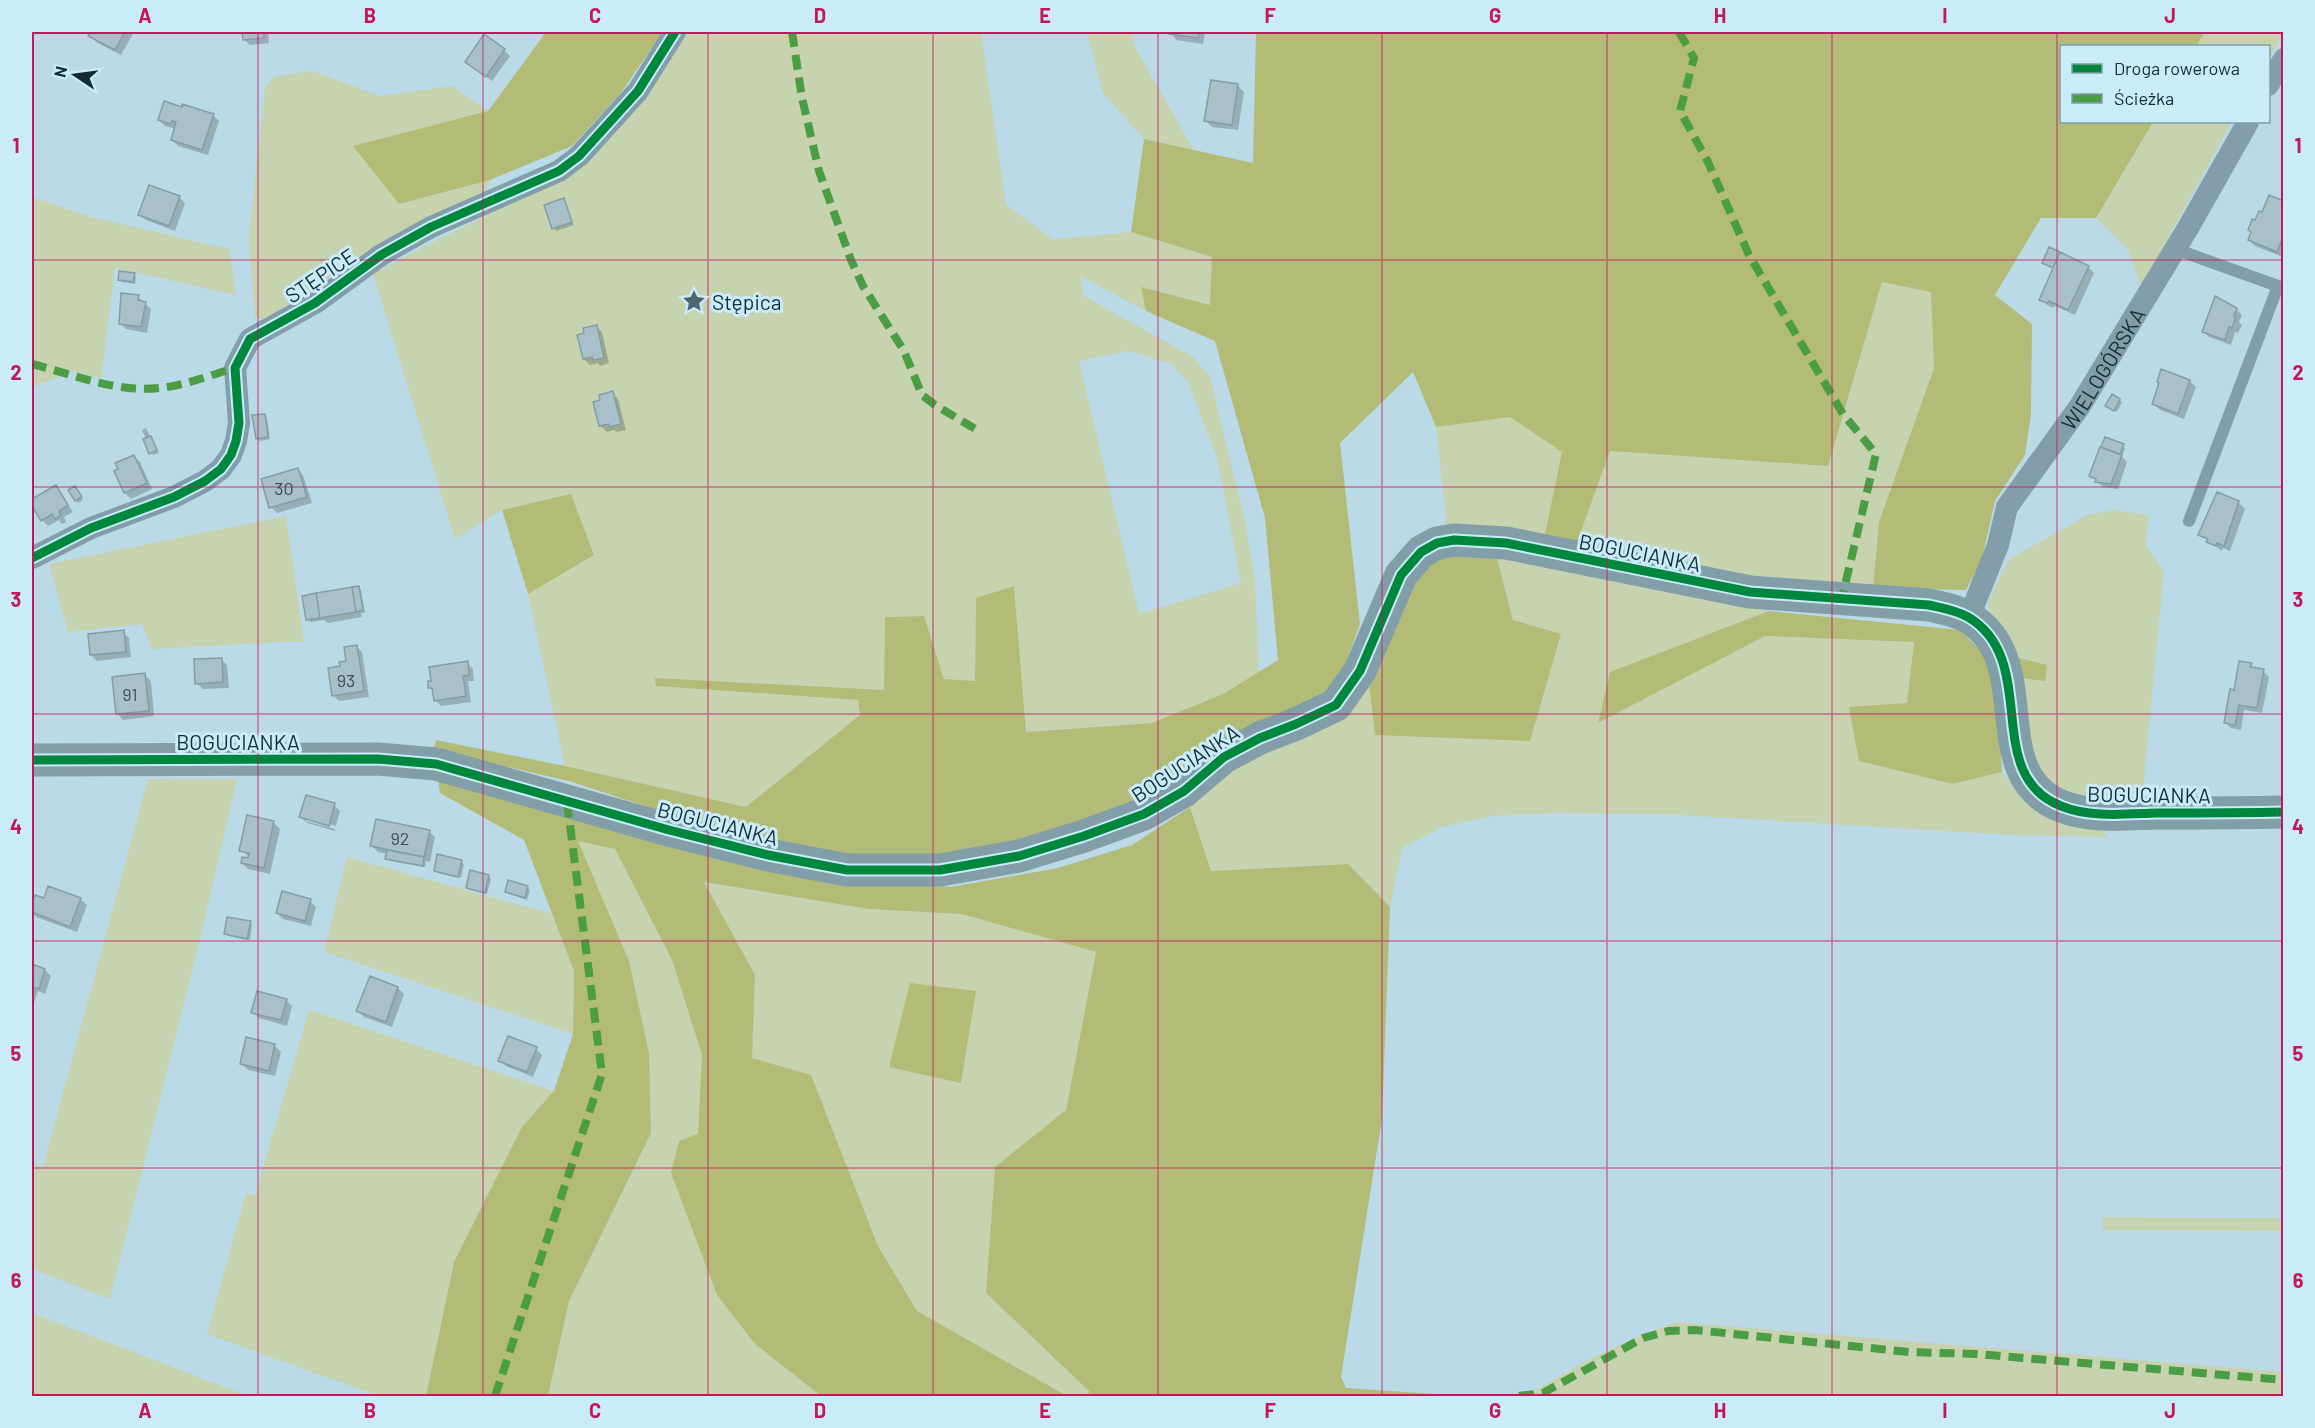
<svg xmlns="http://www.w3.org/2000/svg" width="2315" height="1428" viewBox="0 0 2315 1428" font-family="Barlow,sans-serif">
<rect width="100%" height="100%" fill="#bbdae7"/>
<path fill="#c7d2ae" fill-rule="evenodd" d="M 686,32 L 981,32 L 1006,205 L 1053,239 L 1131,232 L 1212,257 L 1211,305 L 1141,287 L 1146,311 L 1080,276 L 1084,296 L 1193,357 L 1210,377 L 1246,526 L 1255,583 L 1259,672 L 1223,694 L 1152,723 L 1025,732 L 1014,586 L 976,598 L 975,681 L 944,679 L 924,616 L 885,617 L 885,690 L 656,678 L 656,686 L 858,700 L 860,715 L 746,807 L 565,766 L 528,594 L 594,555 L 571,495 L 502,510 L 455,539 L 373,274 L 423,247 L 560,179 ZM 1128,351 L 1172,364 L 1189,384 L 1217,458 L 1241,583 L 1139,614 L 1079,361 Z
M 1087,32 L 1131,32 L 1137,51 L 1194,150 L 1144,139 L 1103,93 Z
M 2205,32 L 2283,32 L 2283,33 L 2269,59 L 2268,46 L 2196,46 Z
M 312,71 L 380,96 L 452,86 L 488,111 L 354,146 L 399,204 L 490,180 L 483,199 L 270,320 L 255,317 L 249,238 L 265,88 L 275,76 Z
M 2153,122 L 2232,122 L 2141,287 L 2128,250 L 2096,218 Z
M 32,197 L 91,217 L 229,249 L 236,295 L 115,268 L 101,378 L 74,371 L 32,387 Z
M 1882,282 L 1931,292 L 1934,368 L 1879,522 L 1873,588 L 1750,578 L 1576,545 L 1610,451 L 1828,466 Z
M 1510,416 L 1563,452 L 1544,539 L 1447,526 L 1436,427 Z
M 2115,510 L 2149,515 L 2146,545 L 2164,571 L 2142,799 L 2078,800 L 2062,794 L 2028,757 L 2014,657 L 1990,618 L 1988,602 L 2008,560 L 2087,515 Z
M 286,516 L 304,641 L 152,649 L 142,624 L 68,632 L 49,564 Z
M 1497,558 L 1769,611 L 1611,672 L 1598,723 L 1765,636 L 1914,642 L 1907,703 L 1953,784 L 2002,772 L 2021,794 L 2099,827 L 2108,837 L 2011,835 L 1663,814 L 1554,813 L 1491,816 L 1442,827 L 1402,848 L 1390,907 L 1348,864 L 1211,871 L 1190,807 L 1254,752 L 1369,683 L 1513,620 Z
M 148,779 L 237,779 L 201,935 L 110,1299 L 32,1269 L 32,1163 L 43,1167 Z
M 577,841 L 615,849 L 672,960 L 702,1055 L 698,1135 L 755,1344 L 821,1396 L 548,1396 L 569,1301 L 651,1133 L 649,1053 L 629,961 Z
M 347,857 L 552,914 L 574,971 L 573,1034 L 324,952 Z
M 703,882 L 869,909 L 962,914 L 1096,952 L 1066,1110 L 995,1168 L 986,1293 L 1090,1392 L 1084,1396 L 1067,1396 L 917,1311 L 878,1246 L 811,1076 L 751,1059 L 755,975 Z
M 309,1010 L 554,1091 L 522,1127 L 454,1262 L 426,1396 L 379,1396 L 207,1334 L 246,1193 L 255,1196 Z
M 2103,1217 L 2279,1218 L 2281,1231 L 2103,1230 Z
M 32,1313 L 248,1396 L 32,1396 Z
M 1676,1322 L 2283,1372 L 2283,1396 L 1526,1396 C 1573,1367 1623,1340 1676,1322 Z"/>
<path fill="#b3bc77" d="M 546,32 L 663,32 L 620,94 L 572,146 L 490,180 L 399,204 L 353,146 L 488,111 Z
M 1256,32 L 2205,32 L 2196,46 L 2062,46 L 2062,122 L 2153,122 L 2096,218 L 2041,218 L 1995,295 L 2032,324 L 2031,414 L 2025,455 L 1995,501 L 1982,559 L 1966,590 L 1873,588 L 1879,522 L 1934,368 L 1931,292 L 1882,282 L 1828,466 L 1610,451 L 1576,545 L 1544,539 L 1562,452 L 1510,417 L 1436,427 L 1413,372 L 1340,443 L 1360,624 L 1343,671 L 1320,699 L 1126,817 L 948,861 L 857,857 L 763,845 L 569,781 L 433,750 L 436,740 L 565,766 L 746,807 L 860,715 L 858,700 L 656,686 L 655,678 L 884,690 L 885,617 L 924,616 L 944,679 L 975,681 L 976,598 L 1014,586 L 1026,732 L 1152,723 L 1223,694 L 1278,660 L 1265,518 L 1215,341 L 1146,311 L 1141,287 L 1210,305 L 1212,257 L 1131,232 L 1144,139 L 1253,163 Z
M 571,494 L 594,555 L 528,594 L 502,510 Z
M 1462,553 L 1497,558 L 1513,620 L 1561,634 L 1530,741 L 1375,735 L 1369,683 L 1402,597 L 1436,559 Z
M 1769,611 L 1960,630 L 1991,661 L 1996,688 L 2002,772 L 1953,784 L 1859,761 L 1849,707 L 1907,703 L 1914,642 L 1765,636 L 1598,723 L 1610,672 Z
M 2014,657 L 2047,665 L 2045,681 L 2020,678 Z
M 438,779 L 848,879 L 951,887 L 1058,868 L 1132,845 L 1190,807 L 1211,871 L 1348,864 L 1390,907 L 1382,1119 L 1341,1377 L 1346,1388 L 1465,1396 L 1275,1396 L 1274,1395 L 1223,1394 L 1221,1396 L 1084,1396 L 1090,1392 L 986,1293 L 995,1167 L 1066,1110 L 1096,952 L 962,914 L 869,909 L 704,882 L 755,975 L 752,1058 L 811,1075 L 878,1246 L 917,1311 L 1067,1396 L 821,1396 L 755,1344 L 717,1295 L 671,1173 L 679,1141 L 698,1134 L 702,1055 L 672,960 L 615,849 L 578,841 L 629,961 L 649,1053 L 651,1133 L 569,1301 L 548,1396 L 426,1396 L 454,1262 L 522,1127 L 554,1091 L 573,1034 L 574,971 L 524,840 L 440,793 Z
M 910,983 L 976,991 L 961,1083 L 889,1067 Z"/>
<path fill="#0003" d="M 88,32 L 134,32 L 121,55 L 96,42 Z
M 243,32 L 270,32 L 268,34 L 269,43 L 250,45 L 244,39 Z
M 1171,32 L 1205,32 L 1203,44 L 1176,40 Z
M 504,50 L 510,56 L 492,81 L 467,62 Z
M 1212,82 L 1238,86 L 1244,92 L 1238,130 L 1212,127 L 1206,121 Z
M 213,115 L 219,121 L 208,155 L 178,146 L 172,140 L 176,129 L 165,126 L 159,120 Z
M 179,197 L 185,203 L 175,231 L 146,220 L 140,214 Z
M 563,200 L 574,225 L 556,231 L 546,206 Z
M 2284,202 L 2283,257 L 2255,246 L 2249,240 L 2256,222 L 2263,214 Z
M 2043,263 L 2088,267 L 2094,273 L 2075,315 L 2055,306 L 2053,308 L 2047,305 L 2041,299 L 2054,269 Z
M 134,275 L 136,277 L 135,284 L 122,282 L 119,279 Z
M 122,294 L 138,297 L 151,309 L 147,333 L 126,329 L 120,323 Z
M 2236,309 L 2242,315 L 2239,322 L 2242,325 L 2238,333 L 2235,332 L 2231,345 L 2209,337 L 2203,331 Z
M 596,326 L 602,332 L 609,363 L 600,366 L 598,363 L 590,365 L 584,359 Z
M 2162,371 L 2190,381 L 2196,387 L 2184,419 L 2160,410 L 2154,404 Z
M 612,393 L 618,399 L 626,430 L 617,432 L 614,430 L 607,432 L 601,426 Z
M 2120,400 L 2122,402 L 2117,412 L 2107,406 Z
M 264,415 L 267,418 L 270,439 L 260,441 L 257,438 Z
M 146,428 L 159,453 L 153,455 L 142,430 Z
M 2106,439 L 2125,448 L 2122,457 L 2127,462 L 2118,489 L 2103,487 L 2091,476 Z
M 134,456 L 140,462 L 152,489 L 131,499 L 125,493 Z
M 297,469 L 303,475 L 312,503 L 277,513 L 271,507 Z
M 56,486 L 73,512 L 64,517 L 66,522 L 62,524 L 59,520 L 48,526 L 42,520 L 32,501 Z
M 75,488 L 83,500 L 78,503 L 76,500 Z
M 2217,494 L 2239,503 L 2245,509 L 2230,551 L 2223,548 L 2222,551 L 2200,535 Z
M 358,587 L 361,590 L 365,613 L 361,613 L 362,617 L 328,623 L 324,620 L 310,622 L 308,619 Z
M 123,632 L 129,638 L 131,657 L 97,661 L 91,655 Z
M 356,646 L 362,652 L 369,697 L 339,701 L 333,695 L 342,668 Z
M 221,659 L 227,665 L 229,688 L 203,689 L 197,683 Z
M 467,663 L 473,669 L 474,681 L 468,681 L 471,702 L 441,706 L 435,700 L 434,692 L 430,688 Z
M 2250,665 L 2254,669 L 2263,671 L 2269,677 L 2262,713 L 2244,710 L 2241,730 L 2231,728 L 2225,722 Z
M 145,675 L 151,681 L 154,716 L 123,720 L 117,713 Z
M 334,805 L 340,811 L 336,826 L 306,818 L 306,821 L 335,829 L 335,831 L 307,823 L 301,817 Z
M 274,823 L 280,829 L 270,874 L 248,869 L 242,863 L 249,860 L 249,857 L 241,850 Z
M 429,831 L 435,837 L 430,862 L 426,861 L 425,867 L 390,861 L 387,858 L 388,854 L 378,852 L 372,846 Z
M 461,862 L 464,864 L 461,878 L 438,873 L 435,870 Z
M 489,877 L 491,879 L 487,894 L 467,887 Z
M 49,887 L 80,899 L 87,905 L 77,932 L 36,917 L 32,912 L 35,897 L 44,900 Z
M 527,887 L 530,890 L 527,900 L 506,892 Z
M 310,901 L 316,907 L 311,926 L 283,919 L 277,913 Z
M 250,923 L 252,925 L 250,940 L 228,936 L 226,934 Z
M 32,966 L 45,970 L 51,976 L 45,994 L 38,991 L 33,1006 Z
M 371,978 L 398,988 L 404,994 L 392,1027 L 364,1017 L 358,1011 Z
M 286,1000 L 292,1006 L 287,1026 L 259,1018 L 253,1012 Z
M 275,1046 L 281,1052 L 275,1076 L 248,1070 L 242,1064 Z
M 536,1049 L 542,1055 L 533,1077 L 506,1066 L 500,1060 Z"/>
<path fill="#a7c0ca" stroke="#849da7" stroke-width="1.5" d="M 91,32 L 125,32 L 115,50 L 88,36 Z
M 242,32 L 263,32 L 264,38 L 243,40 Z
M 1169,32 L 1199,32 L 1198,38 L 1169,34 Z
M 484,34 L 505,49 L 486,77 L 465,62 Z
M 1211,80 L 1238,84 L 1232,125 L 1204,121 Z
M 164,101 L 182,107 L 182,104 L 214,114 L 202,150 L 171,140 L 176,122 L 172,121 L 171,124 L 158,120 Z
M 149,185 L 180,196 L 169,226 L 138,215 Z
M 2269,195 L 2284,201 L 2284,235 L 2277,252 L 2248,240 L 2251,232 L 2248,230 L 2252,219 L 2255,220 L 2259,211 L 2262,212 Z
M 564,198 L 572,222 L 552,229 L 544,205 Z
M 2049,247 L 2060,252 L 2053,268 L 2042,263 Z
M 2060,252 L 2089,266 L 2068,310 L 2049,301 L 2047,303 L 2039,300 Z
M 119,271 L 135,273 L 133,282 L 118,280 Z
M 121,293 L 139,295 L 138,300 L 146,302 L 141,327 L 119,324 Z
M 2215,296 L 2237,308 L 2234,316 L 2236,317 L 2232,328 L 2229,327 L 2225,340 L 2202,332 Z
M 597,325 L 604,358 L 593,360 L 592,357 L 583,359 L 577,335 L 584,333 L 583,328 Z
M 2161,369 L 2190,380 L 2178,414 L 2152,404 L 2159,383 L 2157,382 Z
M 613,391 L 621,424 L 610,427 L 609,424 L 599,426 L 593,402 L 600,400 L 599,395 Z
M 2112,394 L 2120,399 L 2114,411 L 2105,406 Z
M 265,414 L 268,437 L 256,439 L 252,415 Z
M 151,436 L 157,450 L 149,454 L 143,439 Z
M 2105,437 L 2124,444 L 2120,454 L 2101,447 Z
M 2100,447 L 2122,455 L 2111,484 L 2095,482 L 2096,479 L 2089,476 Z
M 134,455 L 147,483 L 124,493 L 114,471 L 118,469 L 115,463 Z
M 298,468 L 307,497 L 269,508 L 261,479 Z
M 56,485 L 68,505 L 59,511 L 61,515 L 55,519 L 52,514 L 41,521 L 32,506 L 32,499 Z
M 75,486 L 82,497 L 75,501 L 68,490 Z
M 2217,492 L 2239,501 L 2224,546 L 2217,543 L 2216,546 L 2206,542 L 2208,539 L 2198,535 Z
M 359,586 L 363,610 L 356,612 L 352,587 Z
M 352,587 L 356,612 L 320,618 L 316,593 Z
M 316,593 L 320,618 L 306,620 L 302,596 Z
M 124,630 L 126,652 L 90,655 L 88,634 Z
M 357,645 L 364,691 L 332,696 L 328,668 L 340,666 L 339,662 L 346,661 L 344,647 Z
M 222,658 L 223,682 L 195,684 L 194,659 Z
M 468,661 L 469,675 L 463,676 L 466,696 L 434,701 L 432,688 L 428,688 L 428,681 L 431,681 L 429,667 Z
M 2239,661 L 2252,663 L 2250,667 L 2264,669 L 2257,708 L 2239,705 L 2235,725 L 2224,723 L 2230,689 L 2234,690 Z
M 145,673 L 149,711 L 116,714 L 112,677 Z
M 306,795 L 335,803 L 329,826 L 299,817 Z
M 247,815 L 274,821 L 264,868 L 241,863 L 242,857 L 248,858 L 249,853 L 239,851 Z
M 376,819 L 430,830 L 424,857 L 370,846 Z
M 387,850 L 424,857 L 423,866 L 385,859 Z
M 437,854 L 462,860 L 458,877 L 434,871 Z
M 470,870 L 489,875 L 485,893 L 466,888 Z
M 508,880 L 528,886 L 525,898 L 505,892 Z
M 48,886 L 81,898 L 70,927 L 32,912 L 32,903 L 35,895 L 44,898 Z
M 282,891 L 311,899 L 305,921 L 276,913 Z
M 227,917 L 251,921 L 247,939 L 224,934 Z
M 32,964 L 45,969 L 39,989 L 32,987 Z
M 370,976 L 398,987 L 386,1022 L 356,1011 Z
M 257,991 L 287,999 L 281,1020 L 251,1013 Z
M 508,1036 L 537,1047 L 527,1072 L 498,1061 Z
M 246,1037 L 275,1044 L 269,1071 L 240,1064 Z"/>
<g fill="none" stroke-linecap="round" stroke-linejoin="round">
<path stroke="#819eaa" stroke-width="12" d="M 2175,249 L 2278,286 L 2189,521"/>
<g stroke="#819eaa" stroke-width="22">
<path d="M 2268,85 L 2284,59"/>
<path d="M 32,558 L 91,528 L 174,497 L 205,481 L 221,469 L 231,455 L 236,441 L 239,423 L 235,368 L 250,339 L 315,303 L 381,255 L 431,227 L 559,171 L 579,156 L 638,91 L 675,32"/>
<path id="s1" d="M 1969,617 L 1998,545 L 2007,507 L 2080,406 L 2188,228 L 2248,122"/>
</g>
<path stroke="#829ea9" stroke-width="33" d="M 32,760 L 378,759 L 436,764 L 669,830 L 768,855 L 847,870 L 940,870 L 1019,856 L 1084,836 L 1144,814 L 1184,791 L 1224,757 L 1260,738 L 1296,724 L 1336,705 L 1360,671 L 1401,575 L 1421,552 L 1437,543 L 1454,540 L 1506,543 L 1750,592 L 1929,605 C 1942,608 1956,610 1968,617 C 2042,661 1980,774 2061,806 C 2090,818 2125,814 2156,813 C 2198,813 2241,813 2284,812"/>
<path stroke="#4a9d43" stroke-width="8" stroke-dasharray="15 8" stroke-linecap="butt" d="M 792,32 L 802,98 L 819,171 L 851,260 L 863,286 L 904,351 L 922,395 L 935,405 L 977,430
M 1679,32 L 1694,58 L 1680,111 L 1708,162 L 1749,255 L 1843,414 L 1876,454 L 1842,598
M 32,364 C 72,374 117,393 159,388 C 184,386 210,375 235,368
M 495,1396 L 602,1074 L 567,802
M 1519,1396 L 1543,1393 L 1643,1338 L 1668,1331 L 1695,1330 L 1909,1352 L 1976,1354 L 2284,1380"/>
<g stroke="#caecfa" stroke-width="13">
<path id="cycleway" d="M 32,558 L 91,528 L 174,497 L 205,481 L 221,469 L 231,455 L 236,441 L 239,423 L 235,368 L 250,339 L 315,303 L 381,255 L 431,227 L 559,171 L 579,156 L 638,91 L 675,32
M 32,760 L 378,759 L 436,764 L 669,830 L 768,855 L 847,870 L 940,870 L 1019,856 L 1084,836 L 1144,814 L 1184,791 L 1224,757 L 1260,738 L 1296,724 L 1336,705 L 1360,671 L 1401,575 L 1421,552 L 1437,543 L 1454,540 L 1506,543 L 1750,592 L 1929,605 C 1942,608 1956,610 1968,617 C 2042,661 1980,774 2061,806 C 2090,818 2125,814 2156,813 C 2198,813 2241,813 2284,812"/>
</g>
<use href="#cycleway" stroke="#00873e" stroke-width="9"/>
</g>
<path fill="none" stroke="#c2185b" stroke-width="1.5" stroke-opacity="0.55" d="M 258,32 L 258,1396M 483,32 L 483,1396M 708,32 L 708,1396M 933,32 L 933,1396M 1158,32 L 1158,1396M 1382,32 L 1382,1396M 1607,32 L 1607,1396M 1832,32 L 1832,1396M 2057,32 L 2057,1396M 32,260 L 2284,260M 32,487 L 2284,487M 32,714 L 2284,714M 32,941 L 2284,941M 32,1168 L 2284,1168"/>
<defs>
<g id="sight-bare" transform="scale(1.8)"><path d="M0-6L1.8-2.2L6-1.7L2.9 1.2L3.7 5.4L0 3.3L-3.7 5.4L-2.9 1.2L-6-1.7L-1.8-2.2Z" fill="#4e6873" stroke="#caecfa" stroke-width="2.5" paint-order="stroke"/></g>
</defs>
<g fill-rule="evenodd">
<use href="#sight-bare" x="694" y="301"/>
</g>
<g text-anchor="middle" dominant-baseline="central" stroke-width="6" stroke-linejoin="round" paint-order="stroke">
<g font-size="18" fill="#39505a">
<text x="284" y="488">30</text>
<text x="346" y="680">93</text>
<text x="130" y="694">91</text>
<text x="400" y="838">92</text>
</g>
<g font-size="21" fill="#142b34" stroke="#caecfa">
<text transform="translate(320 275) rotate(-34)">STĘPICE</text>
<text stroke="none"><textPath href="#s1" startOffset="285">WIELOGÓRSKA</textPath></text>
<text transform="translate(1640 552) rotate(11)">BOGUCIANKA</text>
<text x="238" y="741">BOGUCIANKA</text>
<text transform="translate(1185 763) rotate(-33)">BOGUCIANKA</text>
<text transform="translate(2149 794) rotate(1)">BOGUCIANKA</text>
<text transform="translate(718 823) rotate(14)">BOGUCIANKA</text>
</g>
<g font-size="21" fill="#142b34" stroke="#caecfa" text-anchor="start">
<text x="712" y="301">Stępica</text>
</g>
</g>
<rect width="2315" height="1428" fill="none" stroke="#caecfa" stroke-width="66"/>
<rect x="2060" y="45" width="210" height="78" fill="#caecfa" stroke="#819fab" stroke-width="1.5"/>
<rect x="2072" y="64" width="30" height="9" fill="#00873e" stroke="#819fab" stroke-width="1.5"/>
<text x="2114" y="75" font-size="18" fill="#142b34">Droga rowerowa</text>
<rect x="2072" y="94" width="30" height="9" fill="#4a9d43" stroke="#819fab" stroke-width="1.5"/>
<text x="2114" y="105" font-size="18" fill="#142b34">Ścieżka</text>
<g transform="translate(75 75) rotate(283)" stroke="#caecfa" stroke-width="4.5" paint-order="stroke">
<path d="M0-4.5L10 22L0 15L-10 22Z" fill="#142b34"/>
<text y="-9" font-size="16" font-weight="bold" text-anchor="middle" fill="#142b34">N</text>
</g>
<rect x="33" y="33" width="2249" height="1362" fill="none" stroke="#c2185b" stroke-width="2"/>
<g font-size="20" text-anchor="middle" font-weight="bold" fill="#c2185b">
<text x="145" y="23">A</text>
<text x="370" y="23">B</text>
<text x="595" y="23">C</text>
<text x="820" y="23">D</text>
<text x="1045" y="23">E</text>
<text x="1270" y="23">F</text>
<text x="1495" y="23">G</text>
<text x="1720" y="23">H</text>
<text x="1945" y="23">I</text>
<text x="2170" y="23">J</text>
<text x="16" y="153">1</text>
<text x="2298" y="153">1</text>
<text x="16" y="380">2</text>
<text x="2298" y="380">2</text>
<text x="16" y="607">3</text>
<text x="2298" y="607">3</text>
<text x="16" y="834">4</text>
<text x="2298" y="834">4</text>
<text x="16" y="1061">5</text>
<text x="2298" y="1061">5</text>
<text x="16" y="1288">6</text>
<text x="2298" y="1288">6</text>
<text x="145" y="1418">A</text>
<text x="370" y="1418">B</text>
<text x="595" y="1418">C</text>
<text x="820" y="1418">D</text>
<text x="1045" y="1418">E</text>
<text x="1270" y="1418">F</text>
<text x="1495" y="1418">G</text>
<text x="1720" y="1418">H</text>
<text x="1945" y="1418">I</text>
<text x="2170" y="1418">J</text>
</g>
</svg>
